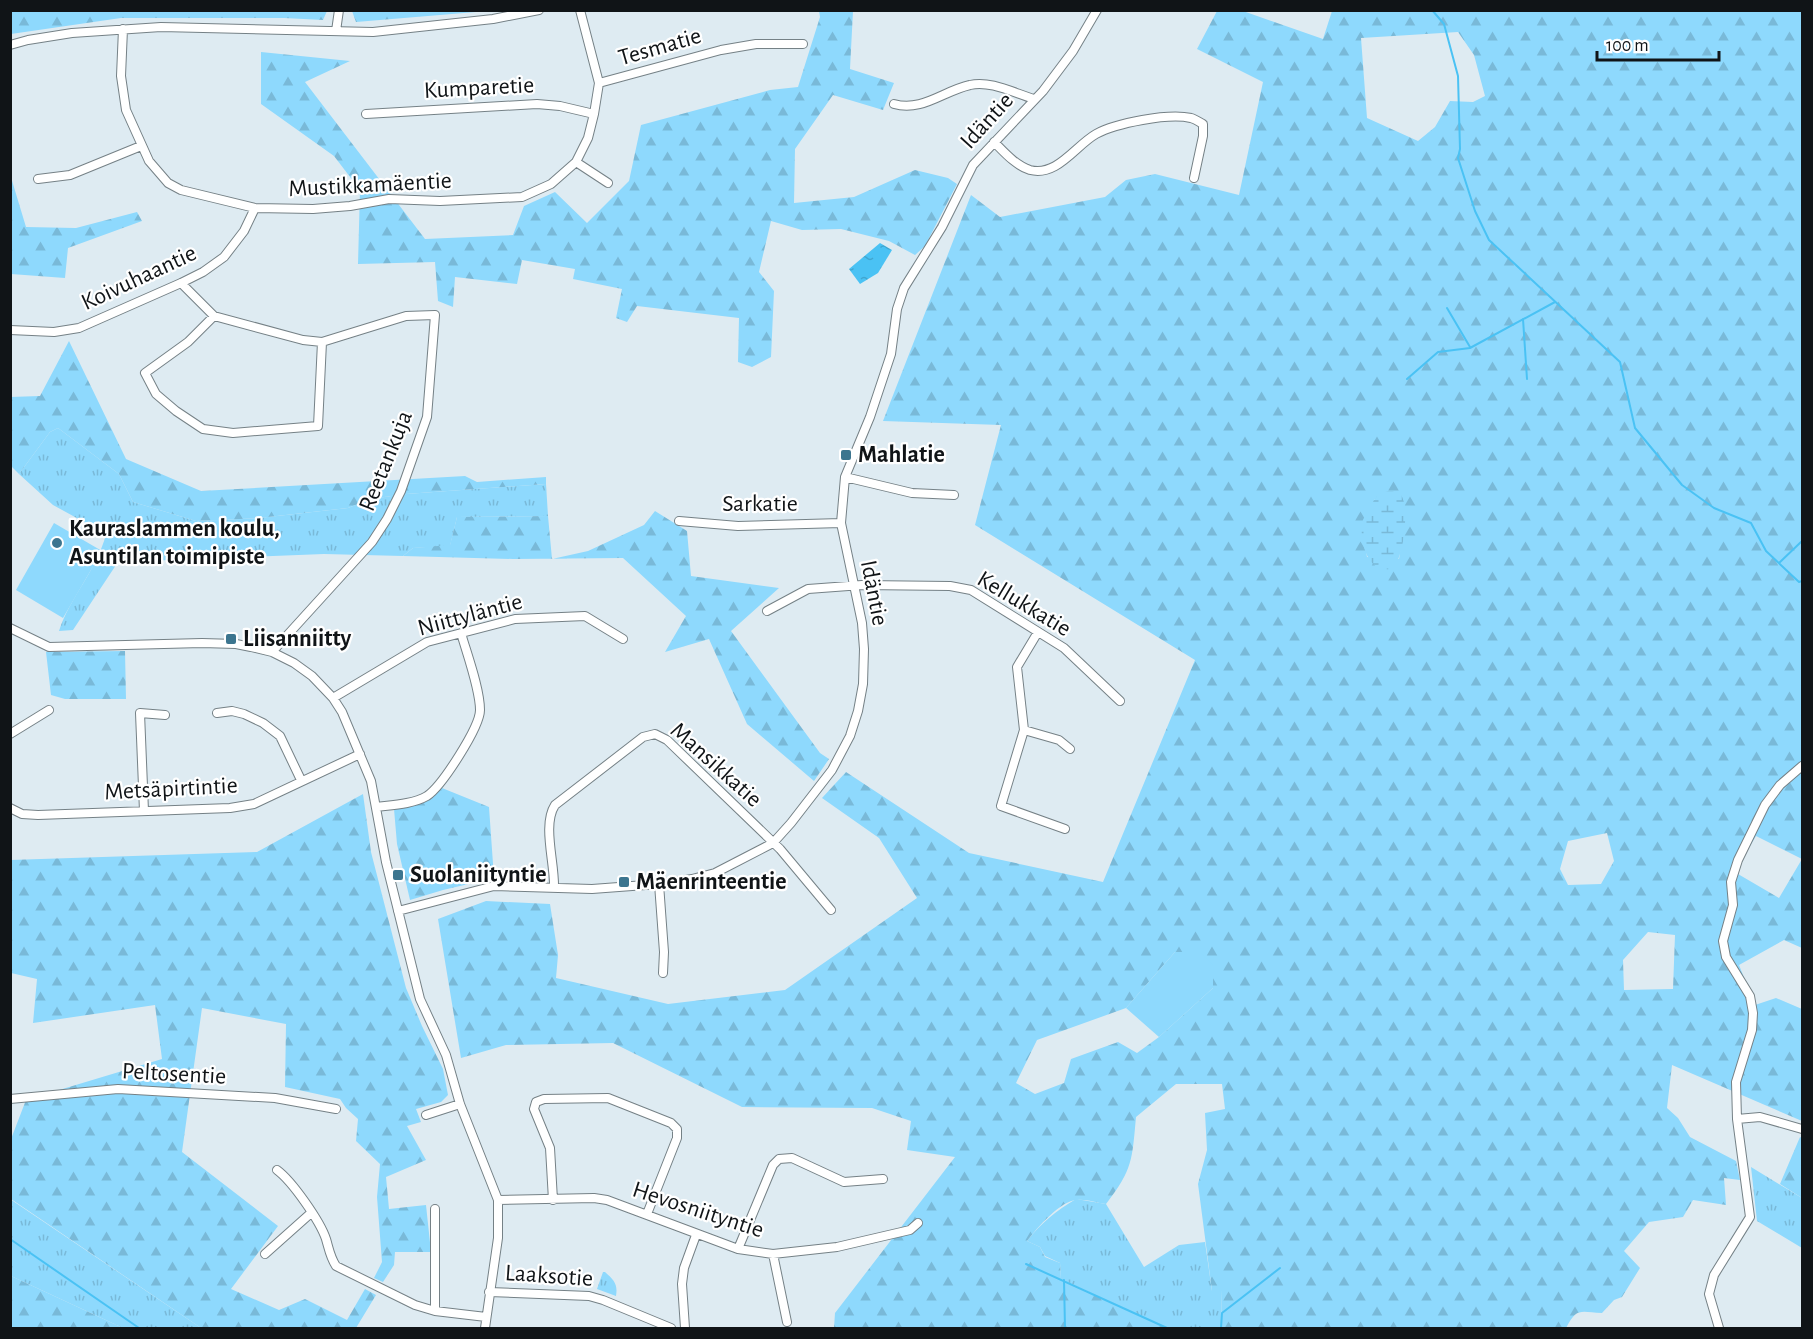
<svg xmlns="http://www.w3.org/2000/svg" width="1813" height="1339" viewBox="0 0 1813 1339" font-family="'Alegreya Sans',sans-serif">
<defs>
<pattern id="grass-tufts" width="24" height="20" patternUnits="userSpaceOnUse" patternTransform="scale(1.5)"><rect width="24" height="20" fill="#8ed9fd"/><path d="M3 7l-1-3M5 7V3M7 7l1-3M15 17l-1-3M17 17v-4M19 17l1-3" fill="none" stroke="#79b9d8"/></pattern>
<pattern id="forest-firs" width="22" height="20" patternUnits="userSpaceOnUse" patternTransform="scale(1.5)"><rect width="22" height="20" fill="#8ed9fd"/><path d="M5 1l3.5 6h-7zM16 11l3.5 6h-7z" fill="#79b9d8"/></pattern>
<pattern id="wetland-marsh" width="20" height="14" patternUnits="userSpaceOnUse" patternTransform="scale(1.5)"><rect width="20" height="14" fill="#8ed9fd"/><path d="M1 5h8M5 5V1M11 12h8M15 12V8" fill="none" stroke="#79b9d8"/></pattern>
<pattern id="water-ripples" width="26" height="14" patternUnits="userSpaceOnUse" patternTransform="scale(1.5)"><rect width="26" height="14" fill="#4ac2f4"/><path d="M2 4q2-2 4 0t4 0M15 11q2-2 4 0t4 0" fill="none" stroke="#40a6d0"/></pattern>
</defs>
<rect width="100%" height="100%" fill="#deebf2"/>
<path fill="url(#grass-tufts)" d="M 58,428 L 119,474 L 133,502 L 196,521 L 259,518 L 348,508 L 370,499 L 406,494 L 546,484 L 548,516 L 457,517 L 450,546 L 413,548 L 403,556 L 324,554 L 118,562 L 73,630 L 59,631 C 70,597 97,570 106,534 L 53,505 L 19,474 L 50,432 Z
M 1751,1167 L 1802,1198 L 1802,1248 L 1757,1221 Z
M 10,1199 L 201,1328 L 123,1328 L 11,1276 Z
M 1076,1199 L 1106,1204 L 1144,1267 L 1179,1245 L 1205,1242 L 1212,1291 L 1222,1290 L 1221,1328 L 1167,1328 L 1061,1279 L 1060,1263 L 1045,1256 L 1040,1247 L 1027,1241 C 1041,1223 1056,1211 1076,1199 Z
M 603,1272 L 605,1272 C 614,1280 618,1284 616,1296 L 597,1289 Z"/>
<path fill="url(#forest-firs)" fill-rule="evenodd" d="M 11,10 L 327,10 L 327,11 L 323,20 L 284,18 L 121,18 L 11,34 Z
M 352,11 L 352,10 L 488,11 L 356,22 Z
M 819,11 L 853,11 L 850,69 L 894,83 L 883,110 L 833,95 L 795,149 L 794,203 L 854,197 L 915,170 L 948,178 L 957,184 L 925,246 L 915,255 L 889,241 L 841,229 L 802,230 L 771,221 L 759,272 L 774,291 L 771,357 L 752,367 L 738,362 L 739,318 L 637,306 L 627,322 L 616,318 L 622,289 L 573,279 L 575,269 L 522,260 L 517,284 L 455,277 L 453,307 L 438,301 L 435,262 L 358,264 L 360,190 L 334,156 L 261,104 L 261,52 L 350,61 L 305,82 L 425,239 L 513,235 L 524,206 L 555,192 L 587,223 L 629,181 L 641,125 L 770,90 L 798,87 L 820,17 Z
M 1217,11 L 1243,11 L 1323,39 L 1332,11 L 1802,11 L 1802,948 L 1784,940 L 1739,965 L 1755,1005 L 1776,998 L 1802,1009 L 1802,1121 L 1672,1065 L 1667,1108 L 1678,1118 L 1690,1137 L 1736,1161 L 1740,1180 L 1724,1178 L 1726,1205 L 1693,1200 L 1683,1217 L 1649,1222 L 1624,1251 L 1640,1268 L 1622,1297 L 1614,1300 L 1602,1313 C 1580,1312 1577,1307 1566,1328 L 1221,1328 L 1222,1291 L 1212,1291 L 1198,1184 L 1207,1150 L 1205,1113 L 1225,1109 L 1222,1084 L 1176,1084 L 1136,1117 C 1132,1160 1133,1169 1106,1204 C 1097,1203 1086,1199 1077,1200 C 1061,1200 1037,1228 1027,1241 L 1040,1247 L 1045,1257 L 1060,1263 L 1061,1279 L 1167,1328 L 834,1328 L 835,1313 L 955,1157 L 907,1150 L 911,1121 L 872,1108 L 742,1107 L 613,1043 L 506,1045 L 461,1058 L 438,919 L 486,901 L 550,904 L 558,955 L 556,978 L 668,1004 L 785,990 L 917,898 L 879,838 L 822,798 L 846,772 L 969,853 L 1103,882 L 1195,660 L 975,525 L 1001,425 L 883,421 L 971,195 L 1000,217 L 1105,197 L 1126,180 L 1155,174 L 1239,195 L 1263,82 L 1197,49 ZM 1458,32 L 1474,55 L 1485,96 L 1473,102 L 1450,101 L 1435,127 L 1418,141 L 1367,118 L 1361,38 ZM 1375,499 L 1405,517 L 1399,559 L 1367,557 L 1362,524 ZM 1607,833 L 1614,861 L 1601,884 L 1568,885 L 1560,869 L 1568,841 ZM 1756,836 L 1802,859 L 1779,898 L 1738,874 L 1742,859 ZM 1648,932 L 1675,935 L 1673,989 L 1624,990 L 1623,960 ZM 1175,952 L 1213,988 L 1159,1037 L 1137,1053 L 1118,1042 L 1071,1059 L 1064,1083 L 1035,1094 L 1016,1083 L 1037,1040 L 1126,1008 Z
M 10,174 L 26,227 L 76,228 L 137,212 L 142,221 L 68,248 L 65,278 L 11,274 Z
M 69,341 L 126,459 L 201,491 L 465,476 L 477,482 L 546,477 L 546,484 L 406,494 L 370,499 L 348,508 L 259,518 L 196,521 L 133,502 L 119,474 L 58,428 L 50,432 L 19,474 L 11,466 L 10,397 L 40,396 Z
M 655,511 L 687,531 L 691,576 L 779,588 L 731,631 L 820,753 L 829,759 L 814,781 L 747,724 L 709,639 L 665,652 L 686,616 L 623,558 L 513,559 L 403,556 L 413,548 L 450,545 L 457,517 L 548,516 L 552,559 L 588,551 L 644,525 Z
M 125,651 L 126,699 L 65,699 L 51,695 L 46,652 Z
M 442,788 L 489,807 L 494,878 L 443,890 L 410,900 L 397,844 L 394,809 L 427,801 Z
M 363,794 L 371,852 L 406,988 L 422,1026 L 443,1069 L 448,1095 L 441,1102 L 416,1109 L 421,1122 L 407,1126 L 426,1160 L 386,1177 L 389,1209 L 426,1205 L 431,1252 L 395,1252 L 394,1265 L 383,1282 L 374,1278 L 382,1262 L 377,1197 L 380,1164 L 356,1141 L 358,1119 L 346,1108 L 340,1099 L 285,1087 L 286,1024 L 202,1008 L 182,1152 L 278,1226 L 231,1289 L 279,1310 L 305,1299 L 347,1320 L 365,1289 L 376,1295 L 356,1328 L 201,1328 L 11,1199 L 11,1139 L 26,1100 L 162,1059 L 155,1005 L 33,1023 L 37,979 L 11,973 L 10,860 L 257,852 Z
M 1800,1137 L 1802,1138 L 1802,1198 L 1780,1184 Z
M 11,1276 L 123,1328 L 11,1328 Z"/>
<path fill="url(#wetland-marsh)" d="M 1388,491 C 1393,491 1398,491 1401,495 C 1409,506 1404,545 1399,557 C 1398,562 1394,565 1391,569 C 1367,573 1360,542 1362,523 C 1363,518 1375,497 1379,494 C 1381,493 1386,492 1388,491 Z"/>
<path fill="#8ed9fd" d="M 54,523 L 102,551 L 63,618 L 16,590 Z
M 1175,952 L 1200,952 L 1213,965 L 1213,988 L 1159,1037 L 1126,1008 Z"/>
<path fill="url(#water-ripples)" d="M 880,243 L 892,250 L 878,273 L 860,284 L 849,269 Z"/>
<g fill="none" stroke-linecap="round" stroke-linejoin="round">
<path stroke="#4ac2f4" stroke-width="2" d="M 1432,10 L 1444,24 L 1458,76 L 1460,149 L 1458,158 L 1475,211 L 1489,240 L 1620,362 L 1635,428 L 1682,485 L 1714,508 L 1751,523 L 1766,551 L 1799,582 L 1802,581
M 1447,308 L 1470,347
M 1523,319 L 1527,379
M 1407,379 L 1438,352 L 1470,348 L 1555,302
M 1779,563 L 1802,541
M 10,1239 L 139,1328
M 1026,1264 L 1167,1328
M 1064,1280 L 1065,1328
M 1221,1328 L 1222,1313 L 1280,1268"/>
<g stroke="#758186" stroke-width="10">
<path id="minor" d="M 123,29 L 121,76 L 126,110 L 149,161 L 168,183 L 181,190 L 255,208 L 313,209 L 350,206 L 389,199 L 440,201 L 522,197 L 551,184 L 576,162 L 588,138 L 594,114 L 599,83 L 580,10
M 336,31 L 339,10
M 10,45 L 28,40 L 72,33 L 161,27 L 373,32 L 493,19 L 539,10
M 599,83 L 721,50 L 756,44 L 803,44
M 894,104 C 922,112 943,91 970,85 C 990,80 1014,93 1034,99
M 366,114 L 537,104 L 560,106 L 594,114
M 994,142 C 1004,152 1015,165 1030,170 C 1057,177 1075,146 1096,134 C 1116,123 1168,113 1191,118 C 1195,119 1199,122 1203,124 L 1203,136 L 1194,178
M 576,162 L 608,183
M 38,179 L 70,175 L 141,146
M 181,283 L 214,316 L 303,340 L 322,342 L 406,316 L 435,315 L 427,417 L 401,491 L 387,519 L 372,542 L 272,652
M 214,316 L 188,342 L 145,373 L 156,394 L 176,411 L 203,429 L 233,433 L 318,426 L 322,342
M 10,330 L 54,332 L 79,328 L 181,283 L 203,272 L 224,257 L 244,231 L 255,208
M 845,477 L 912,493 L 954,495
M 679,521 L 738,526 L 841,523
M 767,611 L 808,589 L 862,585 L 950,586 L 971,590 L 1064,648 L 1120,701
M 10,628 L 49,647 L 202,643 L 236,644 L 251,647 L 272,652 L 294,663 L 312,676 L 333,698 L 342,712 L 371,781 L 386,862 L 420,999 L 446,1055 L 460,1104 L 498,1200 L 498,1238 L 485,1328
M 1038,632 L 1017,667 L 1024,730 L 1001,806 L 1065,829
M 333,698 L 427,642 L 515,619 L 585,616 L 623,639
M 217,713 L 232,711 L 244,714 L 263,723 L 280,736 L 301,780
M 1024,730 L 1059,740 L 1070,749
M 10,734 L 49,710
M 377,807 C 393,805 413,804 427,796 C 442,786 480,727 480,710 C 480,689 467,654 461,633
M 10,808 L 22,814 L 38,815 L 230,808 L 254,804 L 360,754
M 144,811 L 140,713 L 165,715
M 659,884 L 664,952 L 663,973
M 554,888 C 555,863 542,825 555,805 L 643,737 L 655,734 L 667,740 L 780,849 L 831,910
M 398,911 L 494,886 L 592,889 L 659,884 L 692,879 L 715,873 L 773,843 L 791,823 L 832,770 L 850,736 L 858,711 L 863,684 L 864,649 L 862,623 L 841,523 L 845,477 L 870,417 L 891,354 L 897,309 L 904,288 L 942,227 L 973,165 L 1043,91 L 1073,51 L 1097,10
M 10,1099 L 118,1089 L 275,1098 L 336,1109
M 426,1115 L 460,1104
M 1737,1119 L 1760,1117 L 1802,1129
M 277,1170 C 292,1181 320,1221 326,1239 C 329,1249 330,1257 336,1266 L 415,1305 L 435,1311 L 486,1317
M 498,1200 L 594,1198 L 607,1200 L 738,1249 L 773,1254 L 837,1247 L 910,1230 L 918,1223
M 553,1200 L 550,1148 L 534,1109 L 536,1102 L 544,1099 L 608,1098 L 671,1123 L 677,1129 L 677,1138 L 647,1214
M 435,1209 L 435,1311
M 738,1249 L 773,1165 L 779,1159 L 792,1158 L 844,1182 L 883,1179
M 265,1254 L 311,1213
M 773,1254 L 787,1322
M 489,1292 L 589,1296 L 603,1300 L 671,1328
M 685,1328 L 682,1284 L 684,1268 L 696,1235
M 1719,1328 L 1709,1294 L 1714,1275 L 1750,1217 L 1737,1119 L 1736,1082 L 1752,1030 L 1753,1013 L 1750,996 L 1726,957 L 1723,941 L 1733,905 L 1731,882 L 1738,860 L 1765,805 L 1780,785 L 1802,766"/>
</g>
<use href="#minor" stroke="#fff" stroke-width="8"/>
</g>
<g fill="#3c758f" stroke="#fff" stroke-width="2">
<rect x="840" y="449" width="12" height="12" rx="3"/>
<circle cx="57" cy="543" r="6"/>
<rect x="225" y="633" width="12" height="12" rx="3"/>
<rect x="392" y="869" width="12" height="12" rx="3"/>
<rect x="618" y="876" width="12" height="12" rx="3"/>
</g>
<g text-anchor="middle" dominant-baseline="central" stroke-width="4.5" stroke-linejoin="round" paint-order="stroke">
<g font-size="24" fill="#101417" stroke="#fff">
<text transform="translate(660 47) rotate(-16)">Tesmatie</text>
<text transform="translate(479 88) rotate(-3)">Kumparetie</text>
<text transform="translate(987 121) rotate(-48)">Idäntie</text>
<text transform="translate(370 185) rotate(-3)">Mustikkamäentie</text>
<text transform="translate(139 278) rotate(-25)">Koivuhaantie</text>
<text transform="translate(386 461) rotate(-68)">Reetankuja</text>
<text x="760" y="504">Sarkatie</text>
<text transform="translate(874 593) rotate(79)">Idäntie</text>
<text transform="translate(1024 604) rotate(31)">Kellukkatie</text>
<text transform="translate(470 615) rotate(-15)">Niittyläntie</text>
<text transform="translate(716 765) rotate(42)">Mansikkatie</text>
<text transform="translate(171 789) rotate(-3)">Metsäpirtintie</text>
<text transform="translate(174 1074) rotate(3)">Peltosentie</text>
<text transform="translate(698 1210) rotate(18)">Hevosniityntie</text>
<text transform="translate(549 1276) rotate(4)">Laaksotie</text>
</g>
<g font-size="24" font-weight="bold" fill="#101417" stroke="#fff" text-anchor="start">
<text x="858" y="455">Mahlatie</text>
<text x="69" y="529">Kauraslammen koulu,<tspan x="69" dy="28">Asuntilan toimipiste</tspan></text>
<text x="243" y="639">Liisanniitty</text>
<text x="410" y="875">Suolaniityntie</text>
<text x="636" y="882">Mäenrinteentie</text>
</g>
</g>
<rect width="1813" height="1339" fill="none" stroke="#101417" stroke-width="24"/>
<path d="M1597 51v9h122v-9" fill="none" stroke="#101417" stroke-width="3"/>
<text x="1606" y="51" font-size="18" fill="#101417" stroke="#ffffff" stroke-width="4.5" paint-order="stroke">100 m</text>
</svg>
